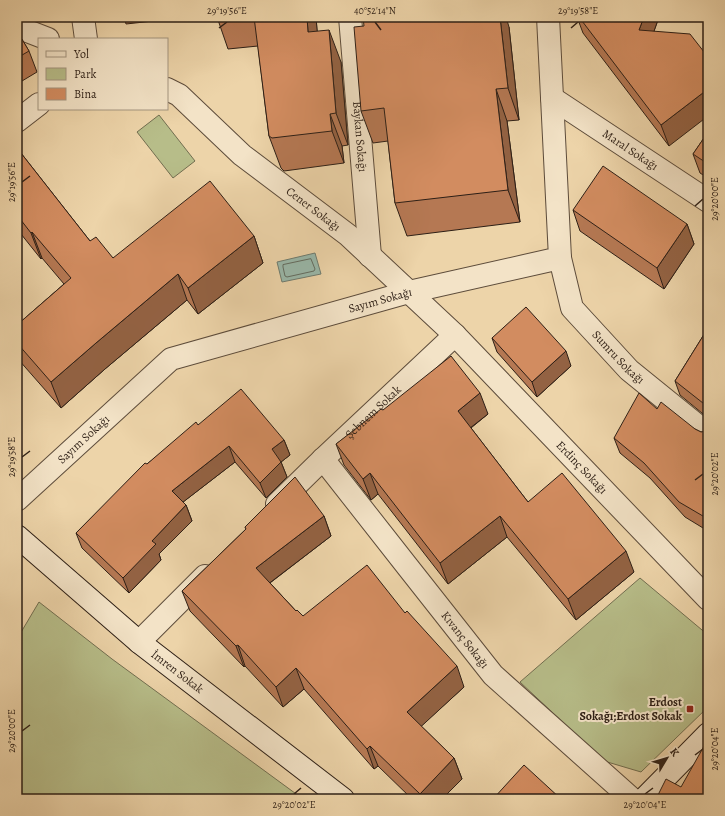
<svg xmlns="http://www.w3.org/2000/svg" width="725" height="816" viewBox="0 0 725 816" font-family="Alegreya,serif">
<rect width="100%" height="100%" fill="#edd4a9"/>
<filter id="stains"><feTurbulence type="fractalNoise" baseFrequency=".005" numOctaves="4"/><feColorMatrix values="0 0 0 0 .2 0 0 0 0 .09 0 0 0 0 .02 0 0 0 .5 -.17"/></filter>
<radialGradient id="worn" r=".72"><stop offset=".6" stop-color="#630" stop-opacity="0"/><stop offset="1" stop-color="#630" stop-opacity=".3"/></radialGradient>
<path fill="#b7bd89" stroke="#726e50" d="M 159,115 L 195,161 L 173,178 L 137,132 Z
M 640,578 L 708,635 L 708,707 L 641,772 L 604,761 L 520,682 Z
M 39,602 L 112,659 L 303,799 L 17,799 L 17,639 Z"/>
<path fill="#99b8aa" stroke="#6e7b6f" d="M 315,253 L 321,274 L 282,282 L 277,262 Z"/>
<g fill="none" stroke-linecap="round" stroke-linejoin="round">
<path stroke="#636c60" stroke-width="1" d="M 311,259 L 315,269 L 314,271 L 287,277 L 285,276 L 283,267 L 283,265 Z"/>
<g stroke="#5d4c3b" stroke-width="24">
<g id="street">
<path d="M 83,17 L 86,39"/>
<path id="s1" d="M 350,17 L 370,256"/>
<path d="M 17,27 L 48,39"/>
<path id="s2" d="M 167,89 L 179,95 L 242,155 L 348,235 L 455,335 L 708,599"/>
<path id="s3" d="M 552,98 L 708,201"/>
<path d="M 17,121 L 39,104"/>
<path id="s4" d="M 560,258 L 572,308 L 629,370 L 708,434"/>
<path id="s5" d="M 323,459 L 407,566 L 493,675 L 632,799"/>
<path id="s6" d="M 17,500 L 171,359 L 409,292 L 560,258 L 548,17"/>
<path id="s7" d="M 277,504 L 323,459 L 455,335"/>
<path d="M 139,642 L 205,576"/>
</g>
</g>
<g stroke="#2d1f16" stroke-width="24">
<g id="secondary">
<path id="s8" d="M 17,536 L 139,642 L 343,799"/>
<path d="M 644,799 L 708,734"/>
</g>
</g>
<use href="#street" stroke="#f3e3c7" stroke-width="22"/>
<use href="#secondary" stroke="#f3e3c7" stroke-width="22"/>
</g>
<path fill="#b57853" stroke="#2d1f16" d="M 124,17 L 189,17 L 126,24 Z
M 217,17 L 316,17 L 317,31 L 341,62 L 348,145 L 342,146 L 344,163 L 284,171 L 281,168 L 269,136 L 258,46 L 228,49 Z
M 577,17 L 659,17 L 654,31 L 669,146 L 583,33 Z
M 509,27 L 519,120 L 507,121 L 520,222 L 407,236 L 395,203 L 388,141 L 373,143 L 361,111 Z
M 17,31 L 29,51 L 37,72 L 17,84 Z
M 708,132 L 708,178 L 700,173 L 693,154 Z
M 17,148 L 90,241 L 113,258 L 254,236 L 263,263 L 198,314 L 187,300 L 105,369 L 61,408 L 18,359 L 17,358 L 17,325 L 64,284 L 42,258 L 41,259 L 17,229 Z
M 573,210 L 687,224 L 694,244 L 664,289 L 580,231 Z
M 708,328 L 708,418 L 680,395 L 675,381 Z
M 492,338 L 571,366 L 537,397 L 497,352 Z
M 657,409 L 695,429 L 701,432 L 707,431 L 708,430 L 708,531 L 685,517 L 650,478 L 620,453 L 614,438 Z
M 383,410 L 488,414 L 471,428 L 528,502 L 634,572 L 576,620 L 507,537 L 448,584 L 378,494 L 371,500 L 344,465 L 336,444 Z
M 198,425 L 284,440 L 290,455 L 281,462 L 287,477 L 266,498 L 235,462 L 183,502 L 186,505 L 192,521 L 159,554 L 161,560 L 129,593 L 82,548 L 76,533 L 147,464 Z
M 324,516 L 331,536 L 270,583 L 296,611 L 303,616 L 464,687 L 421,726 L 454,758 L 462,779 L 442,799 L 412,799 L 378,766 L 374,769 L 304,689 L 283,707 L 245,666 L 244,667 L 190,611 L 182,591 L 246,529 L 245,527 Z"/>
<path fill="#936243" stroke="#2d1f16" d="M 307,17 L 316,17 L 320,65 L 308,32 Z
M 500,17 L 506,17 L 509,27 L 519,120 L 508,88 Z
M 644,17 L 659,17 L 647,51 L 639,30 Z
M 329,30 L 341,62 L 348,145 L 336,113 Z
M 496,89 L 507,121 L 520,222 L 508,190 Z
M 708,89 L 708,116 L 669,146 L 661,125 Z
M 330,114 L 342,146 L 344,163 L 332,131 Z
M 687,224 L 694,244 L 664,289 L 657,268 Z
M 32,232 L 42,258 L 41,259 L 31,233 Z
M 254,236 L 263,263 L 198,314 L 188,288 Z
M 178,274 L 187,300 L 105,369 L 61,408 L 51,382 L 96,343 Z
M 566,351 L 571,366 L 537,397 L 532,382 Z
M 480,393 L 488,414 L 465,432 L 458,411 Z
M 284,440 L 290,455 L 281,462 L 287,477 L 266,498 L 260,483 L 272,449 Z
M 229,446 L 235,462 L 178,506 L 172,491 Z
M 370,473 L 378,494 L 371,500 L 363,479 Z
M 186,505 L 192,521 L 159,554 L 161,560 L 129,593 L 123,578 L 152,541 Z
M 324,516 L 331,536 L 263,588 L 256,568 Z
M 500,516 L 507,537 L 448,584 L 440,563 Z
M 626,551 L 634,572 L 576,620 L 568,599 Z
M 238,645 L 245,666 L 244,667 L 236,646 Z
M 457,666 L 464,687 L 414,733 L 407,712 Z
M 296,668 L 304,689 L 283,707 L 276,687 Z
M 370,746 L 378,766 L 374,769 L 367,749 Z
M 454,758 L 462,779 L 442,799 L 422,799 L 420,794 Z"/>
<path fill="#d28c60" stroke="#2d1f16" d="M 254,17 L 307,17 L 308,32 L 329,30 L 336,113 L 330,114 L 332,131 L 272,138 L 269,136 Z
M 363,17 L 500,17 L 508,88 L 496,89 L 508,190 L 395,203 L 384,108 L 361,111 L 354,27 L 364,26 Z
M 579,17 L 644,17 L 639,30 L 690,34 L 708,57 L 708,89 L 661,125 Z
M 17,31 L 29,51 L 17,58 Z
M 708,132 L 708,164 L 693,154 Z
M 17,148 L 90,241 L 96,237 L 113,258 L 210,181 L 254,236 L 188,288 L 178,274 L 96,343 L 51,382 L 17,343 L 17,325 L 71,278 L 32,232 L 31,233 L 17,215 Z
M 603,166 L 687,224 L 657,268 L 573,210 Z
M 526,307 L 566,351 L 532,382 L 492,338 Z
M 708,328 L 708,407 L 675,381 Z
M 451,356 L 480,393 L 458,411 L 528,502 L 562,473 L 626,551 L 568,599 L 500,516 L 440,563 L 370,473 L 363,479 L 336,444 L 381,409 L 383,410 Z
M 241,389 L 284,440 L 272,449 L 281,462 L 260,483 L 229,446 L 172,491 L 186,505 L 152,541 L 156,544 L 123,578 L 76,533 L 145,463 L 147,464 L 196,422 L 198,425 Z
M 639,393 L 657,409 L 661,402 L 695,429 L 701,432 L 707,431 L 708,430 L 708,519 L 679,502 L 644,463 L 614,438 Z
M 295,477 L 324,516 L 256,568 L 296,611 L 297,610 L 303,616 L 367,565 L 405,613 L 407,611 L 457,666 L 407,712 L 454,758 L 420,794 L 370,746 L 367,749 L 296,668 L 276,687 L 238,645 L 236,646 L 182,591 L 246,529 L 245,527 Z
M 708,739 L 708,799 L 656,799 L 666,779 L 681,787 Z
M 524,765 L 561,799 L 493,799 Z"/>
<path fill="none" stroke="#2d1f16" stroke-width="1.5" d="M 375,22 L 381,30M 219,28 L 227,22M 571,28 L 578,22M 22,182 L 30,176M 695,206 L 703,199M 22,457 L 30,451M 695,480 L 703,474M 22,731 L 30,725M 695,755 L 703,749M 294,794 L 301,788M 645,794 L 653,788"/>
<rect fill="#8f2418" stroke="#f3e3c7" stroke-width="1.5" x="686" y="705" width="8" height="8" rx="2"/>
<g text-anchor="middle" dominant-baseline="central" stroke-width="4" stroke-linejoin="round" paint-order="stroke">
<g font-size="12" fill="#2d1f16" stroke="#f3e3c7">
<text stroke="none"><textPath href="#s1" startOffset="120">Baykan Sokağı</textPath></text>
<text stroke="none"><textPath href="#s3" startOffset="94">Maral Sokağı</textPath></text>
<text stroke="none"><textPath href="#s2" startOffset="190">Cener Sokağı</textPath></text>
<text stroke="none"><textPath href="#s6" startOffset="426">Sayım Sokağı</textPath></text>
<text stroke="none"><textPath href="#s4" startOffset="119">Sumru Sokağı</textPath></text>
<text stroke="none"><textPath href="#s7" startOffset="133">Şebnem Sokak</textPath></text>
<text stroke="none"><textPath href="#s6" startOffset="90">Sayım Sokağı</textPath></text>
<text stroke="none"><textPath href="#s2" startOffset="563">Erdinç Sokağı</textPath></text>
<text stroke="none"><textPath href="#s5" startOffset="230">Kıvanç Sokağı</textPath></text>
<text stroke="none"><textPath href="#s8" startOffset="210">İmren Sokak</textPath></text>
</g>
<g font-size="12" font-weight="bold" fill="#2d1f16" stroke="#f3e3c7" text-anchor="end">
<text x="682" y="702">Erdost<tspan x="682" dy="14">Sokağı;Erdost Sokak</tspan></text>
</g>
</g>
<rect width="725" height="816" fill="none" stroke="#edd4a9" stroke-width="44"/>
<rect x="38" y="38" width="130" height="72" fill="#f3e3c7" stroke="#a49580"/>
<rect x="46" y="51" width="20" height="6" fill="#f3e3c7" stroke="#a49580"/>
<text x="74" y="58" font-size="12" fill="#2d1f16">Yol</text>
<rect x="46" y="68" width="20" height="12" fill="#b7bd89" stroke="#a49580"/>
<text x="74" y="78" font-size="12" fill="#2d1f16">Park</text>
<rect x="46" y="88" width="20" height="12" fill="#d28c60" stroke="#a49580"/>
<text x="74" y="98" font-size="12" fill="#2d1f16">Bina</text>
<g transform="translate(667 758) rotate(52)" stroke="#f3e3c7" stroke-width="3" paint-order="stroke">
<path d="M0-3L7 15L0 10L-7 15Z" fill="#2d1f16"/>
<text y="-6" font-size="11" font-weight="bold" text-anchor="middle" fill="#2d1f16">K</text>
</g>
<rect x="22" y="22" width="681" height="772" fill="none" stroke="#2d1f16" stroke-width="1.5"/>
<g font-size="10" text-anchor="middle" fill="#2d1f16">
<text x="227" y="14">29°19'56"E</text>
<text x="375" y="14">40°52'14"N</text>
<text x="578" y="14">29°19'58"E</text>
<text transform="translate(11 182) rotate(-90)" y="4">29°19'56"E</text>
<text transform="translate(714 199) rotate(-90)" y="4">29°20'00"E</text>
<text transform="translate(11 457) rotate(-90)" y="4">29°19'58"E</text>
<text transform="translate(714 474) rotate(-90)" y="4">29°20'02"E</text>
<text transform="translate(11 731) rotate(-90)" y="4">29°20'00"E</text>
<text transform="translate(714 749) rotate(-90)" y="4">29°20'04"E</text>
<text x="294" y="808">29°20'02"E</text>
<text x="645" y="808">29°20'04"E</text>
</g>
<rect width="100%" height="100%" filter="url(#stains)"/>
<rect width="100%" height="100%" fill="url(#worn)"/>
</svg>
